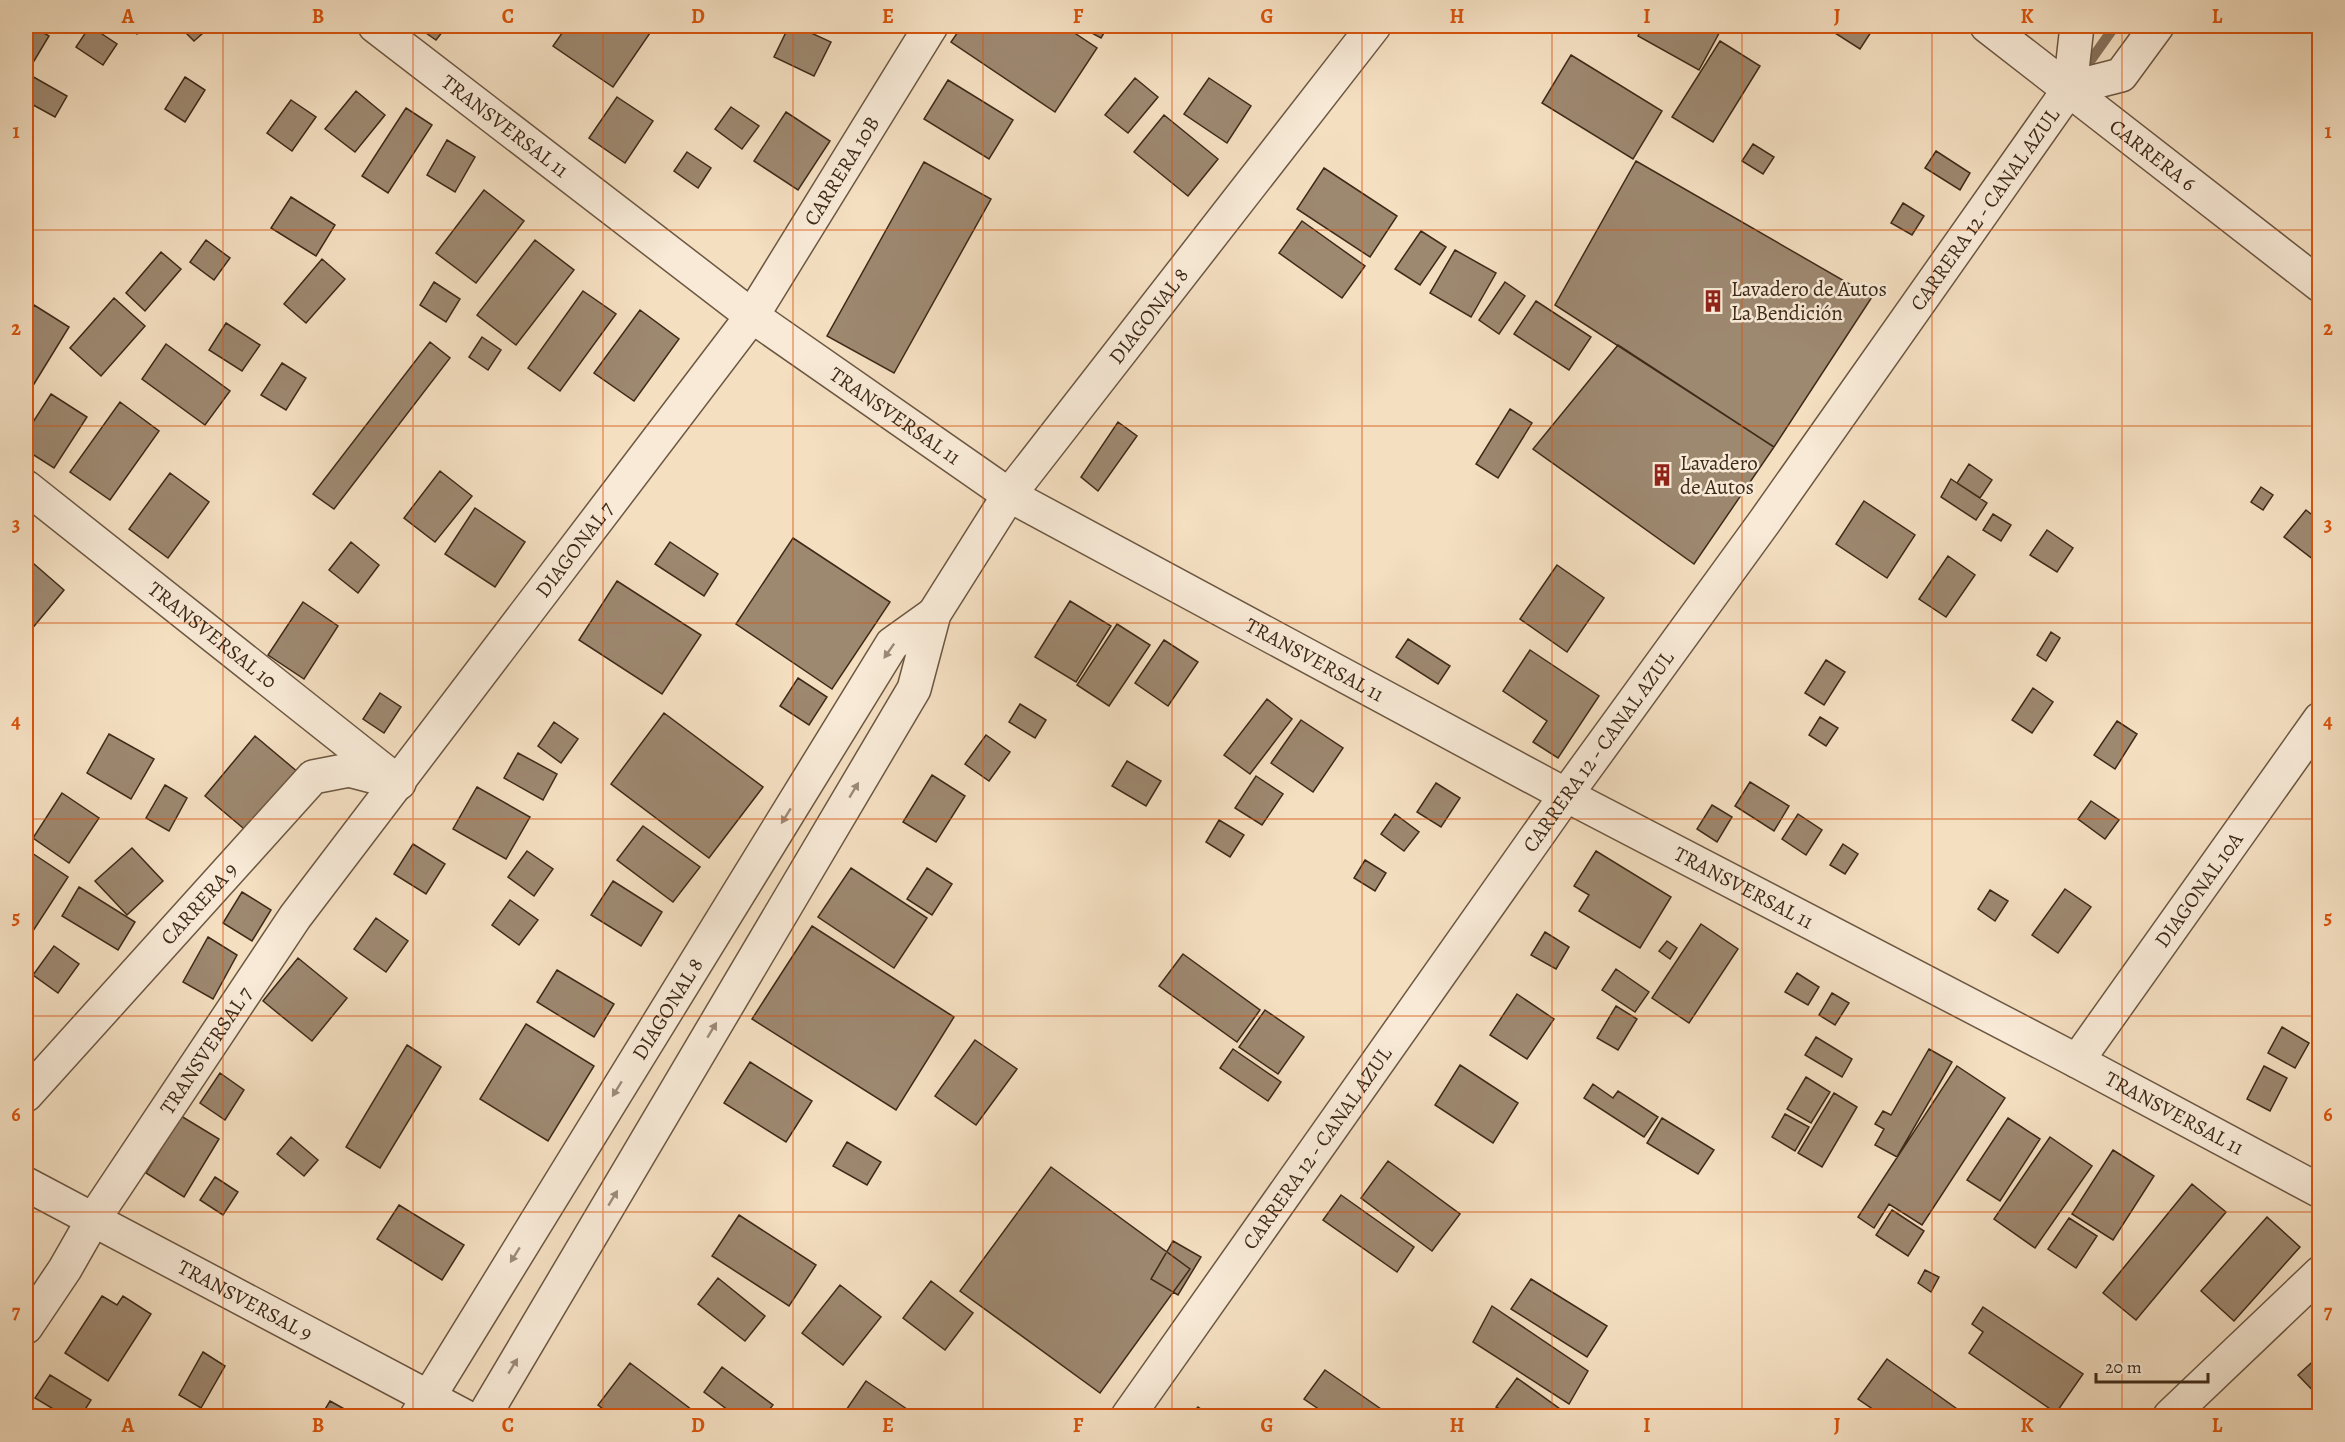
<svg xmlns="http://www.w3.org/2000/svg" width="2345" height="1442" viewBox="0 0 2345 1442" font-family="Alegreya,serif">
<rect width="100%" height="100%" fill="#f4dfc1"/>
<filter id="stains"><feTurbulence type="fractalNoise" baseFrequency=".00333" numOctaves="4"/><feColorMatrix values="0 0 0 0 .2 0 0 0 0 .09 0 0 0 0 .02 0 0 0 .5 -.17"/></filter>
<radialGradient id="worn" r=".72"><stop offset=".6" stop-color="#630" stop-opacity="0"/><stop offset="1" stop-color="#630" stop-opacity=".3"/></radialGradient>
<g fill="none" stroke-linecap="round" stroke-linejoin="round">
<path stroke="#86715b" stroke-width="10" d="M 2083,71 L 2115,26"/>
</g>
<path fill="#9d8870" stroke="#3e2a18" stroke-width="1.5" d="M 26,26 L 32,26 L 49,36 L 34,61 L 26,57 Z
M 90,26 L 117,44 L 103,65 L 76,47 Z
M 126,26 L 143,26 L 137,34 Z
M 179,26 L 211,26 L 194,41 Z
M 416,26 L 447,26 L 436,40 Z
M 471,26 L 487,26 L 482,33 Z
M 567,26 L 639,26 L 650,33 L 613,87 L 553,46 Z
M 789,26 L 796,26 L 831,42 L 814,76 L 774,57 Z
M 962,26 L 1064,26 L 1097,48 L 1055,112 L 951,42 Z
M 1079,26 L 1108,26 L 1101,38 Z
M 1643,26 L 1723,26 L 1699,70 L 1638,36 Z
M 1824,26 L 1875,26 L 1860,49 Z
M 1720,41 L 1760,66 L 1713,142 L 1672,117 Z
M 1571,55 L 1662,111 L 1633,159 L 1542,103 Z
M 30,75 L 67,96 L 55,117 L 26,101 L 26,83 Z
M 185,77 L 205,90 L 185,122 L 165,109 Z
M 1135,78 L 1158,97 L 1128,133 L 1105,115 Z
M 1209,78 L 1251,106 L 1227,143 L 1184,114 Z
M 948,80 L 1013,120 L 989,159 L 924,119 Z
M 356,91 L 385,115 L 355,152 L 325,129 Z
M 617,97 L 653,121 L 625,163 L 589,138 Z
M 291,100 L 316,117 L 292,151 L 267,133 Z
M 731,107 L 759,126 L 742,149 L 715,129 Z
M 406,108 L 432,125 L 388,193 L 362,176 Z
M 786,112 L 830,141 L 798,190 L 754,161 Z
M 1164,115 L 1218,159 L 1188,196 L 1134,152 Z
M 447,140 L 475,157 L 455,192 L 427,175 Z
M 1753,144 L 1774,157 L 1763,174 L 1742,161 Z
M 1936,151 L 1970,173 L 1960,190 L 1925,168 Z
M 687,152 L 711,168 L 698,188 L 674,171 Z
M 1636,161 L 1872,297 L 1774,447 L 1555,305 Z
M 924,162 L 991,199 L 894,373 L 827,336 Z
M 1324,168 L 1397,216 L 1370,257 L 1297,209 Z
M 484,190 L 524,221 L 476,283 L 436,253 Z
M 291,197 L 335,225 L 316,256 L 271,228 Z
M 1903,203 L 1924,216 L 1912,235 L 1891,223 Z
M 1302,221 L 1365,266 L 1342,298 L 1279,253 Z
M 1421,231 L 1446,247 L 1420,285 L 1395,269 Z
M 206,240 L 230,258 L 214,280 L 190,262 Z
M 535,240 L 574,270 L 516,345 L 477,315 Z
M 1455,250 L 1496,273 L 1471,317 L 1430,293 Z
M 161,252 L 181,269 L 145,311 L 126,293 Z
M 322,259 L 345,279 L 306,323 L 284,304 Z
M 434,282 L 460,299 L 446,322 L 420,305 Z
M 1505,282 L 1525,296 L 1499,334 L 1479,320 Z
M 583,291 L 616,314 L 560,391 L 528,368 Z
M 114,298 L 145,326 L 101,376 L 70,348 Z
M 1536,301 L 1591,337 L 1569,370 L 1514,334 Z
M 34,305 L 69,327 L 26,397 L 26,319 Z
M 640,310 L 679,339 L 634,401 L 594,373 Z
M 226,323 L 260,345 L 242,371 L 209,350 Z
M 482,337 L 501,350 L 488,370 L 469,357 Z
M 430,342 L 450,358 L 334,509 L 313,494 Z
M 166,344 L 230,391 L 205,425 L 142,379 Z
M 1618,345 L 1774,447 L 1694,564 L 1533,449 Z
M 282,363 L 306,378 L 286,410 L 261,395 Z
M 51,394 L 87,417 L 54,468 L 26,450 L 26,433 Z
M 120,402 L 159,431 L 110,500 L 70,472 Z
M 1510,409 L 1532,423 L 1498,478 L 1476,464 Z
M 1118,422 L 1137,436 L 1098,491 L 1081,477 Z
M 1969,464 L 1992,480 L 1980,498 L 1957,483 Z
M 440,471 L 472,496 L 435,542 L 404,518 Z
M 170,473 L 209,502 L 168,558 L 129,529 Z
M 1951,479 L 1987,503 L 1976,520 L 1941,497 Z
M 2261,487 L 2273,495 L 2263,510 L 2251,502 Z
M 1864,501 L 1915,535 L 1887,578 L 1836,544 Z
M 475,508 L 525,542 L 495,587 L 445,554 Z
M 2306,510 L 2320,521 L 2320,553 L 2314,560 L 2284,537 Z
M 1993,514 L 2011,525 L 2001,541 L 1983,530 Z
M 2047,530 L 2073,548 L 2057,572 L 2030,555 Z
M 793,538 L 890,602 L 832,689 L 736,624 Z
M 351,542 L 379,565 L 358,593 L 329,570 Z
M 670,542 L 718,574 L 704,596 L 655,564 Z
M 1948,556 L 1975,575 L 1946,617 L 1919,599 Z
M 26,557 L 64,590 L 26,636 Z
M 1557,565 L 1604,598 L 1567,652 L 1520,619 Z
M 617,581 L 701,635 L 662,694 L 579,640 Z
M 1070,601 L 1111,626 L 1076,682 L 1035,657 Z
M 303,602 L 338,626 L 304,679 L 268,655 Z
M 1117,624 L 1150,645 L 1109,706 L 1077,685 Z
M 2051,632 L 2060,638 L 2046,661 L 2037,655 Z
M 1408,639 L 1450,666 L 1438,684 L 1396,657 Z
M 1164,640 L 1198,662 L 1168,706 L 1135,683 Z
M 1530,650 L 1599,696 L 1558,758 L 1533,742 L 1547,721 L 1503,691 Z
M 1826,660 L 1845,672 L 1824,705 L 1805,693 Z
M 798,678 L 827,697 L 809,725 L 780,706 Z
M 2033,688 L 2053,702 L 2032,733 L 2012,720 Z
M 380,693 L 401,707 L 384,733 L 363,719 Z
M 1267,699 L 1292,719 L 1250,774 L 1224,755 Z
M 1020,704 L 1046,720 L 1035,738 L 1009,722 Z
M 664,713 L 763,787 L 709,858 L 611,784 Z
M 1820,717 L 1838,728 L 1826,746 L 1809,735 Z
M 1301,720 L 1343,748 L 1313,792 L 1271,763 Z
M 2117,721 L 2137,734 L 2115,769 L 2094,755 Z
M 554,722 L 578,739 L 561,763 L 538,746 Z
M 109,734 L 154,759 L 131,799 L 87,773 Z
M 986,735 L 1010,752 L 989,781 L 965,764 Z
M 255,736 L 299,773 L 249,833 L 205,796 Z
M 518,753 L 557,774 L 543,800 L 504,778 Z
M 1127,761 L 1161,781 L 1146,806 L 1112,786 Z
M 932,775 L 965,796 L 936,842 L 903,822 Z
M 1256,776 L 1283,794 L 1262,825 L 1235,808 Z
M 1750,782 L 1789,806 L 1774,831 L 1735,806 Z
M 1436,783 L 1460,798 L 1441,827 L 1417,812 Z
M 165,785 L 187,798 L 169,831 L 146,818 Z
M 477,787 L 530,817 L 506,859 L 453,829 Z
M 62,793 L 99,818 L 69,863 L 33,838 Z
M 2091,801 L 2119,820 L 2105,839 L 2078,819 Z
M 1712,805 L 1732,817 L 1717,842 L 1697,829 Z
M 1395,814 L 1419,832 L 1404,851 L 1381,834 Z
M 1798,814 L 1822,830 L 1806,855 L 1782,839 Z
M 1219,820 L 1244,835 L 1230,857 L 1206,842 Z
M 643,826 L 700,867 L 673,902 L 617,860 Z
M 413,844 L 445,864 L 426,894 L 394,874 Z
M 1843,844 L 1858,854 L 1845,874 L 1830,865 Z
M 132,848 L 163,881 L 127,915 L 95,881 Z
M 26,849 L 68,877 L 33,931 L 26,926 Z
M 527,851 L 553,869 L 534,896 L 508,877 Z
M 1596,851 L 1671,897 L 1640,948 L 1579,911 L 1589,895 L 1574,886 Z
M 1365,860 L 1386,873 L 1375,891 L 1354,878 Z
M 851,868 L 927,918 L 894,968 L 818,917 Z
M 927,868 L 952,884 L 932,915 L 907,899 Z
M 613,881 L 662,912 L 641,946 L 591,915 Z
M 79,887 L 135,922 L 118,950 L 62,916 Z
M 2065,889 L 2091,907 L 2058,953 L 2032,935 Z
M 1990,890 L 2008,901 L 1995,921 L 1978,909 Z
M 242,892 L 271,910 L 252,941 L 223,923 Z
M 510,900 L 538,920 L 519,945 L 492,925 Z
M 376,918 L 408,941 L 386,972 L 354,949 Z
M 1701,924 L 1738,949 L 1689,1023 L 1652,998 Z
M 812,926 L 954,1017 L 896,1110 L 752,1019 Z
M 1545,932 L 1569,947 L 1556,969 L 1531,955 Z
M 208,937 L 237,955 L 213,999 L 183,982 Z
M 1667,941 L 1677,948 L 1670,959 L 1659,951 Z
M 54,946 L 79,964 L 58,993 L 33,975 Z
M 1183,954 L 1260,1010 L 1237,1042 L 1159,986 Z
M 298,958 L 347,998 L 312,1041 L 263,1001 Z
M 1616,969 L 1649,992 L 1635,1012 L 1602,990 Z
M 557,970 L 614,1004 L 594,1037 L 537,1002 Z
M 1797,973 L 1819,987 L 1808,1005 L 1785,992 Z
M 1832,993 L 1849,1003 L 1835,1025 L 1819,1015 Z
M 1517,994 L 1554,1019 L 1527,1059 L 1490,1035 Z
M 1616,1006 L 1637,1019 L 1618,1050 L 1597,1038 Z
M 1265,1010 L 1304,1037 L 1278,1074 L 1239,1047 Z
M 526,1024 L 594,1066 L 548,1141 L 480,1099 Z
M 2282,1027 L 2309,1043 L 2295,1068 L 2268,1053 Z
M 1816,1037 L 1852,1059 L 1842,1077 L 1805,1055 Z
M 975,1040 L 1017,1069 L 976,1125 L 935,1096 Z
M 407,1045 L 441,1067 L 380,1168 L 346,1147 Z
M 2320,1048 L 2320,1064 L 2313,1061 Z
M 1233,1049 L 1281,1082 L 1268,1101 L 1220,1068 Z
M 1929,1049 L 1952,1062 L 1897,1157 L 1875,1145 L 1884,1129 L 1875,1124 L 1883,1111 L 1891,1115 Z
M 750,1062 L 812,1101 L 786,1142 L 724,1103 Z
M 1460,1065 L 1518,1103 L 1493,1143 L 1435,1105 Z
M 1957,1066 L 2005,1098 L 1922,1225 L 1889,1204 L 1874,1228 L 1858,1217 Z
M 2264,1066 L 2287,1078 L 2270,1111 L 2247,1099 Z
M 220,1073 L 244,1090 L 225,1120 L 200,1103 Z
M 1806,1077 L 1830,1092 L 1811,1123 L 1787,1109 Z
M 1593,1084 L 1613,1098 L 1618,1091 L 1658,1117 L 1644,1137 L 1584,1098 Z
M 1834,1093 L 1857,1107 L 1822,1167 L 1798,1153 Z
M 1785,1114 L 1809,1127 L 1795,1151 L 1772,1137 Z
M 181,1116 L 219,1139 L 184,1197 L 146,1173 Z
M 1662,1118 L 1714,1150 L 1698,1174 L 1647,1143 Z
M 2008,1118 L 2040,1139 L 2000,1201 L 1967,1180 Z
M 291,1137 L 318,1160 L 304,1176 L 277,1154 Z
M 2050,1137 L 2092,1166 L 2035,1248 L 1994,1219 Z
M 847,1142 L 881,1162 L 867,1185 L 833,1166 Z
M 2113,1150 L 2154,1176 L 2113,1240 L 2072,1214 Z
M 1388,1161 L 1460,1214 L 1432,1251 L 1361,1198 Z
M 1051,1167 L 1190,1269 L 1100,1393 L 960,1291 Z
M 215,1177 L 238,1192 L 223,1215 L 200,1200 Z
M 2192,1184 L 2226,1212 L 2136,1320 L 2103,1293 Z
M 1341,1195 L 1414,1247 L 1397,1272 L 1323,1220 Z
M 399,1205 L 464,1245 L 442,1280 L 377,1239 Z
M 1892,1210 L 1924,1231 L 1908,1256 L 1876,1235 Z
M 739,1215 L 816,1265 L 789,1306 L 712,1256 Z
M 2267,1217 L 2300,1247 L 2234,1321 L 2201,1291 Z
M 2069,1218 L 2097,1236 L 2076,1268 L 2048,1249 Z
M 1173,1241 L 1201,1257 L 1178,1295 L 1151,1279 Z
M 1925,1270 L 1939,1277 L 1931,1292 L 1918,1283 Z
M 718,1278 L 765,1316 L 745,1341 L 698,1304 Z
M 1531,1279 L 1607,1326 L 1587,1357 L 1511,1309 Z
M 931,1281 L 973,1313 L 945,1350 L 903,1318 Z
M 840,1285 L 881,1317 L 843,1365 L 802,1333 Z
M 102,1296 L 117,1305 L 123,1296 L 151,1314 L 108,1381 L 65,1353 Z
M 1492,1306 L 1588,1371 L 1569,1404 L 1473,1342 Z
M 1983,1307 L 2083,1374 L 2056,1413 L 1969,1353 L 1983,1332 L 1972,1324 Z
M 203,1352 L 225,1366 L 201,1408 L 179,1395 Z
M 2320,1355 L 2320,1398 L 2298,1375 Z
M 1887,1359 L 1967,1416 L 1883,1416 L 1858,1399 Z
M 630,1363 L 700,1416 L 612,1416 L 598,1405 Z
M 722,1367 L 773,1405 L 764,1416 L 736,1416 L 704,1392 Z
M 1325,1370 L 1391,1416 L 1329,1416 L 1304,1399 Z
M 50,1375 L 91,1400 L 81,1416 L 65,1416 L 35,1398 Z
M 1517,1378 L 1560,1409 L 1554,1416 L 1510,1416 L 1496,1407 Z
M 866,1381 L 917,1416 L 842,1416 Z
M 330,1401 L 357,1416 L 321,1416 Z
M 1198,1407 L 1211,1416 L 1190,1416 Z"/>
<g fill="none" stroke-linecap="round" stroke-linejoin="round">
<g stroke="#6c5742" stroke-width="36">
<g id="minor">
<path id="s1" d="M 375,26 L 752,316 L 1009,495 L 1566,795 L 2077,1061 L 2320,1191"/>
<path id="s2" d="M 1987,26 L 2320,285"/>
<path d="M 2070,88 L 2121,75 L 2157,26"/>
<path d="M 2070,88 L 2077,26"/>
<path id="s3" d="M 26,487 L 389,775"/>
<path id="s4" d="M 2077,1061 L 2320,719"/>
<path id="s5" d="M 26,1095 L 313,777 L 349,770 L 399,783"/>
<path id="s6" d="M 26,1184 L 464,1416"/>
<path id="s7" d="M 26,1327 L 65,1269 L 93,1220 L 295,917 L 752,316 L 931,26"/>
<path id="s8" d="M 417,1416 L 892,644 L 934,614"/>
<path id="s9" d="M 484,1416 L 914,689 L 934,614 L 1009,495 L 1374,26"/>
<path id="s10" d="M 1128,1416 L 1566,795 L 1765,521 L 2070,88"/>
<path d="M 2170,1416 L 2320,1273"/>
</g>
</g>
<use href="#minor" stroke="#f8ead7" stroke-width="33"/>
</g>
<defs><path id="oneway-solid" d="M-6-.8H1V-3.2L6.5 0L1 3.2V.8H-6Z" transform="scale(1.5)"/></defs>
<g fill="#9b8a78">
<use href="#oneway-solid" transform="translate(889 651) rotate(125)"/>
<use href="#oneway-solid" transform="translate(854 790) rotate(-59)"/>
<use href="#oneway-solid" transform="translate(786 816) rotate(122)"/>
<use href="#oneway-solid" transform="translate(712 1030) rotate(-59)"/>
<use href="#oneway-solid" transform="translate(617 1089) rotate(122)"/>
<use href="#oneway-solid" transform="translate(613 1198) rotate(-59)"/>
<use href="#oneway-solid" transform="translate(515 1255) rotate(122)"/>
<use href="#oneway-solid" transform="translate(513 1366) rotate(-59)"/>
</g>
<path fill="none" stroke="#d7540d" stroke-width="1.5" stroke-opacity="0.55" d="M 223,26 L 223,1416M 413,26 L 413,1416M 603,26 L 603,1416M 793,26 L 793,1416M 983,26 L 983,1416M 1172,26 L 1172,1416M 1362,26 L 1362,1416M 1552,26 L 1552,1416M 1742,26 L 1742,1416M 1932,26 L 1932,1416M 2122,26 L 2122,1416M 26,230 L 2320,230M 26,426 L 2320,426M 26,623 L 2320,623M 26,819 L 2320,819M 26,1016 L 2320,1016M 26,1212 L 2320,1212"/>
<defs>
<g id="building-bare" transform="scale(1.8)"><path d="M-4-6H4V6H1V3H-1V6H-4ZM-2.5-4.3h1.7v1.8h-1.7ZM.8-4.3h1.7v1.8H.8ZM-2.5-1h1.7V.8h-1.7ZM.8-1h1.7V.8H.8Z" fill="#8f2418" stroke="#f8ead7" stroke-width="2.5" paint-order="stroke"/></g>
</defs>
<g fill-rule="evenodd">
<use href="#building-bare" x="1713" y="301"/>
<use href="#building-bare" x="1662" y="475"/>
</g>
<g text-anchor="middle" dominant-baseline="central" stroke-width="5" stroke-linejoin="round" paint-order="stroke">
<g font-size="21" fill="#3e2a18" stroke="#f8ead7">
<text stroke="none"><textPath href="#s1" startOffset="164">TRANSVERSAL 11</textPath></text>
<text stroke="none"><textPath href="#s2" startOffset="210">CARRERA 6</textPath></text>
<text stroke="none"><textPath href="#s7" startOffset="1416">CARRERA 10B</textPath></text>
<text stroke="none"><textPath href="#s10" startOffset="1480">CARRERA 12 - CANAL AZUL</textPath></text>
<text stroke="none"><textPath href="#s9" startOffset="1290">DIAGONAL 8</textPath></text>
<text stroke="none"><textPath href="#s1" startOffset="650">TRANSVERSAL 11</textPath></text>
<text stroke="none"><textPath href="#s7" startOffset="952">DIAGONAL 7</textPath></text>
<text stroke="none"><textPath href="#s3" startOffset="238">TRANSVERSAL 10</textPath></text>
<text stroke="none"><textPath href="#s1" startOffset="1136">TRANSVERSAL 11</textPath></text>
<text stroke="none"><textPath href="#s10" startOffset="814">CARRERA 12 - CANAL AZUL</textPath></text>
<text stroke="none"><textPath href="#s1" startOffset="1622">TRANSVERSAL 11</textPath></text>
<text stroke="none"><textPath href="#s4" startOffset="210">DIAGONAL 10A</textPath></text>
<text stroke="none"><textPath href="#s5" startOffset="258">CARRERA 9</textPath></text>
<text stroke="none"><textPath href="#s8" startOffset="478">DIAGONAL 8</textPath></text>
<text stroke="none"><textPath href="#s7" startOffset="330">TRANSVERSAL 7</textPath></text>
<text stroke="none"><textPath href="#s1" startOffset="2108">TRANSVERSAL 11</textPath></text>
<text stroke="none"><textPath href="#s10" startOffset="328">CARRERA 12 - CANAL AZUL</textPath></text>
<text stroke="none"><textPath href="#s6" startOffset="248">TRANSVERSAL 9</textPath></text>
</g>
<g font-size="21" fill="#3e2a18" stroke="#f8ead7" text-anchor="start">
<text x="1731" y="289">Lavadero de Autos<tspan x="1731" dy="24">La Bendición</tspan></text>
<text x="1680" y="463">Lavadero<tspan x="1680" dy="24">de Autos</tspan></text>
</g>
</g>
<rect width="2345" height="1442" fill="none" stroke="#f4dfc1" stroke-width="66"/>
<path d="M2096 1373v9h112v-9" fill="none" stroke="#3e2a18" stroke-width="3"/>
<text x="2105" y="1373" font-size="18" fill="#3e2a18" stroke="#f8ead7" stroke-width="4.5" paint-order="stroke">20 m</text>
<rect x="33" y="33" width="2279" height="1376" fill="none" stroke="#d7540d" stroke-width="2"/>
<g font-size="20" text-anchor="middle" font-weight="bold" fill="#d7540d">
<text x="128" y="23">A</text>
<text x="318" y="23">B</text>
<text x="508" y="23">C</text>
<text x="698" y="23">D</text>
<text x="888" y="23">E</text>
<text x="1078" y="23">F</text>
<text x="1267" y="23">G</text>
<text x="1457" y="23">H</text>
<text x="1647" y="23">I</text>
<text x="1837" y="23">J</text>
<text x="2027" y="23">K</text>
<text x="2217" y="23">L</text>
<text x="16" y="138">1</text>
<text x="2328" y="138">1</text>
<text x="16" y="335">2</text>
<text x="2328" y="335">2</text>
<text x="16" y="531">3</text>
<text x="2328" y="531">3</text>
<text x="16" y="728">4</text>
<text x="2328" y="728">4</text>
<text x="16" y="924">5</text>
<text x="2328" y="924">5</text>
<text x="16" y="1121">6</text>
<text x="2328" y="1121">6</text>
<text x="16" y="1318">7</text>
<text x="2328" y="1318">7</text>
<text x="128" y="1432">A</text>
<text x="318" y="1432">B</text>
<text x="508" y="1432">C</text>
<text x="698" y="1432">D</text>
<text x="888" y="1432">E</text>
<text x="1078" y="1432">F</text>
<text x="1267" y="1432">G</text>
<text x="1457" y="1432">H</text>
<text x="1647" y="1432">I</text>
<text x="1837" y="1432">J</text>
<text x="2027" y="1432">K</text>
<text x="2217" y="1432">L</text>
</g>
<rect width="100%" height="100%" filter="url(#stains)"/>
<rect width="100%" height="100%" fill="url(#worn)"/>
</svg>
